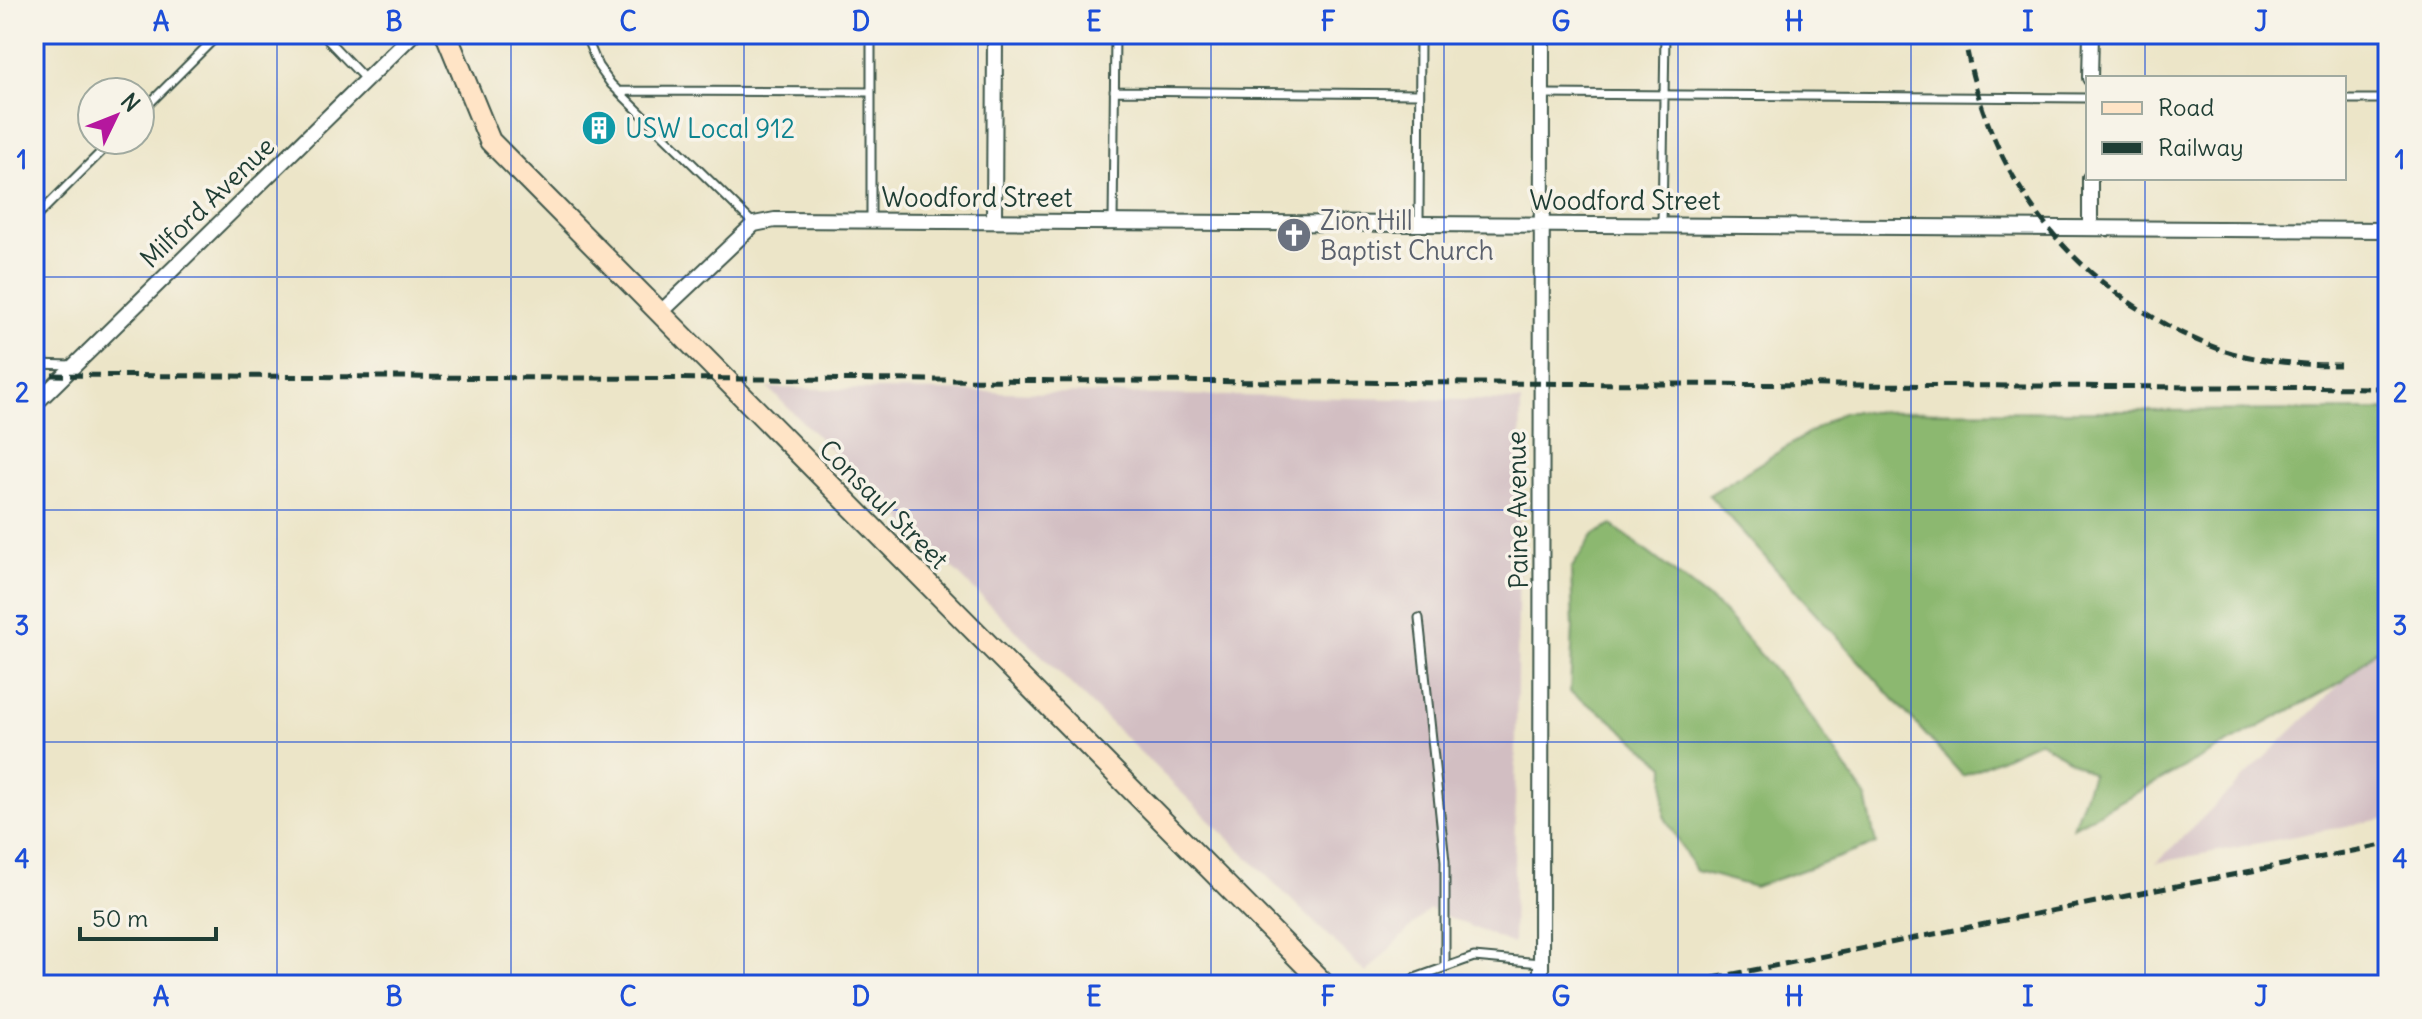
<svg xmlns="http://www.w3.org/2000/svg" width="2422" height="1019" viewBox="0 0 2422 1019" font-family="Delius,sans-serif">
<rect width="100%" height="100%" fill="#f7f3e8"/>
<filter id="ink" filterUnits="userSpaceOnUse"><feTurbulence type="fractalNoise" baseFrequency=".0125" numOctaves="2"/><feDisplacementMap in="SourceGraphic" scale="16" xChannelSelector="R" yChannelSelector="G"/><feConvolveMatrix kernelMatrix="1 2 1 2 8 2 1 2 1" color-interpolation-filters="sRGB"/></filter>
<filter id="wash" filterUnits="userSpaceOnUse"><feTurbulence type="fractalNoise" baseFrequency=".006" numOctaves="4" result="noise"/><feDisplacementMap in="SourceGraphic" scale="32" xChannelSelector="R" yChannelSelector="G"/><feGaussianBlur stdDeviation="1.8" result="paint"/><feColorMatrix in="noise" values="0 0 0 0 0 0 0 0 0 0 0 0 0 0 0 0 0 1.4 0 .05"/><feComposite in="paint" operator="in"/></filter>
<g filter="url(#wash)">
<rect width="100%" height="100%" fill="#ece5c8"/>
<path fill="#d2bec2" d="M 768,388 L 1521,401 L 1513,944 L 1429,909 L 1366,973 Z
M 2388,639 L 2388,818 L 2156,863 L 2342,682 Z"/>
<path fill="#8cb870" stroke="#567a52" stroke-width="2" d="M 2388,410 L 2388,639 L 2342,682 L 2073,827 L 2092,774 L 2039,741 L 1963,776 L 1709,495 L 1843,412 Z
M 1612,525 L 1718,606 L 1796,695 L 1866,797 L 1876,844 L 1755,887 L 1696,871 L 1664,816 L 1665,766 L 1606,716 L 1570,692 L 1573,627 L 1571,569 L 1593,535 Z"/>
</g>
<g filter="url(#ink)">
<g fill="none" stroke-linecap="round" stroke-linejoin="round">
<g stroke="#3e564a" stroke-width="11">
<path id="lane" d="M 322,34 L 366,80
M 585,34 L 598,66 L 611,84 L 754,224
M 618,91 L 871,92
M 1114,91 L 1419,94
M 1542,94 L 2088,98
M 2344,99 L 2388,99
M 140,113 L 219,34
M 34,219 L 113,140
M 871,221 L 871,34
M 1113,222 L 1115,34
M 1419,223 L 1420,34
M 1662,225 L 1665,34
M 34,364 L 72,365
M 1419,618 L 1445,861 L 1445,967
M 1407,985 L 1415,978 L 1474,957 L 1541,963"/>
</g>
<g stroke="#3e564a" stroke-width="18">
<path id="street" d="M 2090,78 L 2091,34
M 994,221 L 995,34
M 2090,227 L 2090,178
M 659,314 L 754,224 L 775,220 L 2388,230
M 34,405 L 413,34
M 1541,985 L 1542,34"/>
</g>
<g stroke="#3e564a" stroke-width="24">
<path id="secondary" d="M 446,34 L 490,141 L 1325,985"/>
</g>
<use href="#lane" stroke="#fff" stroke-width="7"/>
<use href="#street" stroke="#fff" stroke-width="14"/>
<use href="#secondary" stroke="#ffe4c6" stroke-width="20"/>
<path stroke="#1f3d34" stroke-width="5" stroke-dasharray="12 6" stroke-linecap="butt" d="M 1964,34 C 1982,147 2041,246 2138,308 C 2168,327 2197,343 2232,353 C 2267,362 2304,365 2340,365
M 34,375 L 2388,388
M 1678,985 L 2388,844"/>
</g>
</g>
<path fill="none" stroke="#1d4ed8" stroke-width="2" stroke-opacity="0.55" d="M 277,34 L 277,985M 511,34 L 511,985M 744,34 L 744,985M 978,34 L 978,985M 1211,34 L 1211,985M 1444,34 L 1444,985M 1678,34 L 1678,985M 1911,34 L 1911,985M 2145,34 L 2145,78M 2145,178 L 2145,985M 34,277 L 2388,277M 34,510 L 2388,510M 34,742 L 2388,742"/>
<defs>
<g id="building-disc" transform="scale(1.8)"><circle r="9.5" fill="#0f9aa8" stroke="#f7f3e8"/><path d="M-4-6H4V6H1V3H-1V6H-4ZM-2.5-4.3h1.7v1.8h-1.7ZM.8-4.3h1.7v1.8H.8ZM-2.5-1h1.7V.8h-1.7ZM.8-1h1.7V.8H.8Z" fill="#fff"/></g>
<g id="church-disc" transform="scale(1.8)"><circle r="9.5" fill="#6b7280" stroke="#f7f3e8"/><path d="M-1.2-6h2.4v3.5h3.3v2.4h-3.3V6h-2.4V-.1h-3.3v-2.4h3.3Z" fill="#fff"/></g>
</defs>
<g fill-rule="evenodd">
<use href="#building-disc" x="599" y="128"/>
<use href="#church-disc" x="1294" y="235"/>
</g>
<g text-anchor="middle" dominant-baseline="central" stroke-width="7" stroke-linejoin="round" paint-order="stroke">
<g font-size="26" fill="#0d838f" stroke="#f7f3e8" text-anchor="start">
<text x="625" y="128">USW Local 912</text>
</g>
<g font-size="26" fill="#1f3d34" stroke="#f7f3e8">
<text x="977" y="197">Woodford Street</text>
<text x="1625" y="200">Woodford Street</text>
<text transform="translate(207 202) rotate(-44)">Milford Avenue</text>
<text transform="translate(884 504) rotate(45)">Consaul Street</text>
<text transform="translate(1517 510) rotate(-91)">Paine Avenue</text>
</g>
<g font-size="26" fill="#5b616d" stroke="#f7f3e8" text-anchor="start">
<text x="1320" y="220">Zion Hill<tspan x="1320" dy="30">Baptist Church</tspan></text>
</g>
</g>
<rect width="2422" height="1019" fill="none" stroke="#f7f3e8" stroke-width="88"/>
<rect x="2086" y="76" width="260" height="104" fill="#f7f3e8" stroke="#a1aaa0" stroke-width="2"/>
<rect x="2102" y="102" width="40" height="12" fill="#ffe4c6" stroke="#a1aaa0" stroke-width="2"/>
<text x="2158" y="116" font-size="24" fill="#1f3d34">Road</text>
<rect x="2102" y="142" width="40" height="12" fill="#1f3d34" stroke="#a1aaa0" stroke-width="2"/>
<text x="2158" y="156" font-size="24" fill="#1f3d34">Railway</text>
<g transform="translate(116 116) rotate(47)"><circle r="38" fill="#f7f3e8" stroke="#a1aaa0" stroke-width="2"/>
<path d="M0-6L14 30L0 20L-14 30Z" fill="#b5179e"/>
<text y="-12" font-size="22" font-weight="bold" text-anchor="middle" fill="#1f3d34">N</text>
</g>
<path d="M80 927v12h136v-12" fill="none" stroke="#1f3d34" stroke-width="4"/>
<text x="92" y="927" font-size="24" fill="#1f3d34" stroke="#f7f3e8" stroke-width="6" paint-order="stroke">50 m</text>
<rect x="44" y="44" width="2334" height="931" fill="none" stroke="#1d4ed8" stroke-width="3"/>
<g font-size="26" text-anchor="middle" font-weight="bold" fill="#1d4ed8">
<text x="161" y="31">A</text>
<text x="394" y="31">B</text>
<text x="628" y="31">C</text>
<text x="861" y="31">D</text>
<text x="1094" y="31">E</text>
<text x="1328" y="31">F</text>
<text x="1561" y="31">G</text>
<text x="1794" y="31">H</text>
<text x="2028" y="31">I</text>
<text x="2261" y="31">J</text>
<text x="22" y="169">1</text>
<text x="2400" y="169">1</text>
<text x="22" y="402">2</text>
<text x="2400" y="402">2</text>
<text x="22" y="635">3</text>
<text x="2400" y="635">3</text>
<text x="22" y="868">4</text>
<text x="2400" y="868">4</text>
<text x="161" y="1006">A</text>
<text x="394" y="1006">B</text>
<text x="628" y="1006">C</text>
<text x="861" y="1006">D</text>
<text x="1094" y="1006">E</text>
<text x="1328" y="1006">F</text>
<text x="1561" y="1006">G</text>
<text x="1794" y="1006">H</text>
<text x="2028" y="1006">I</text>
<text x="2261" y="1006">J</text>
</g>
</svg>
